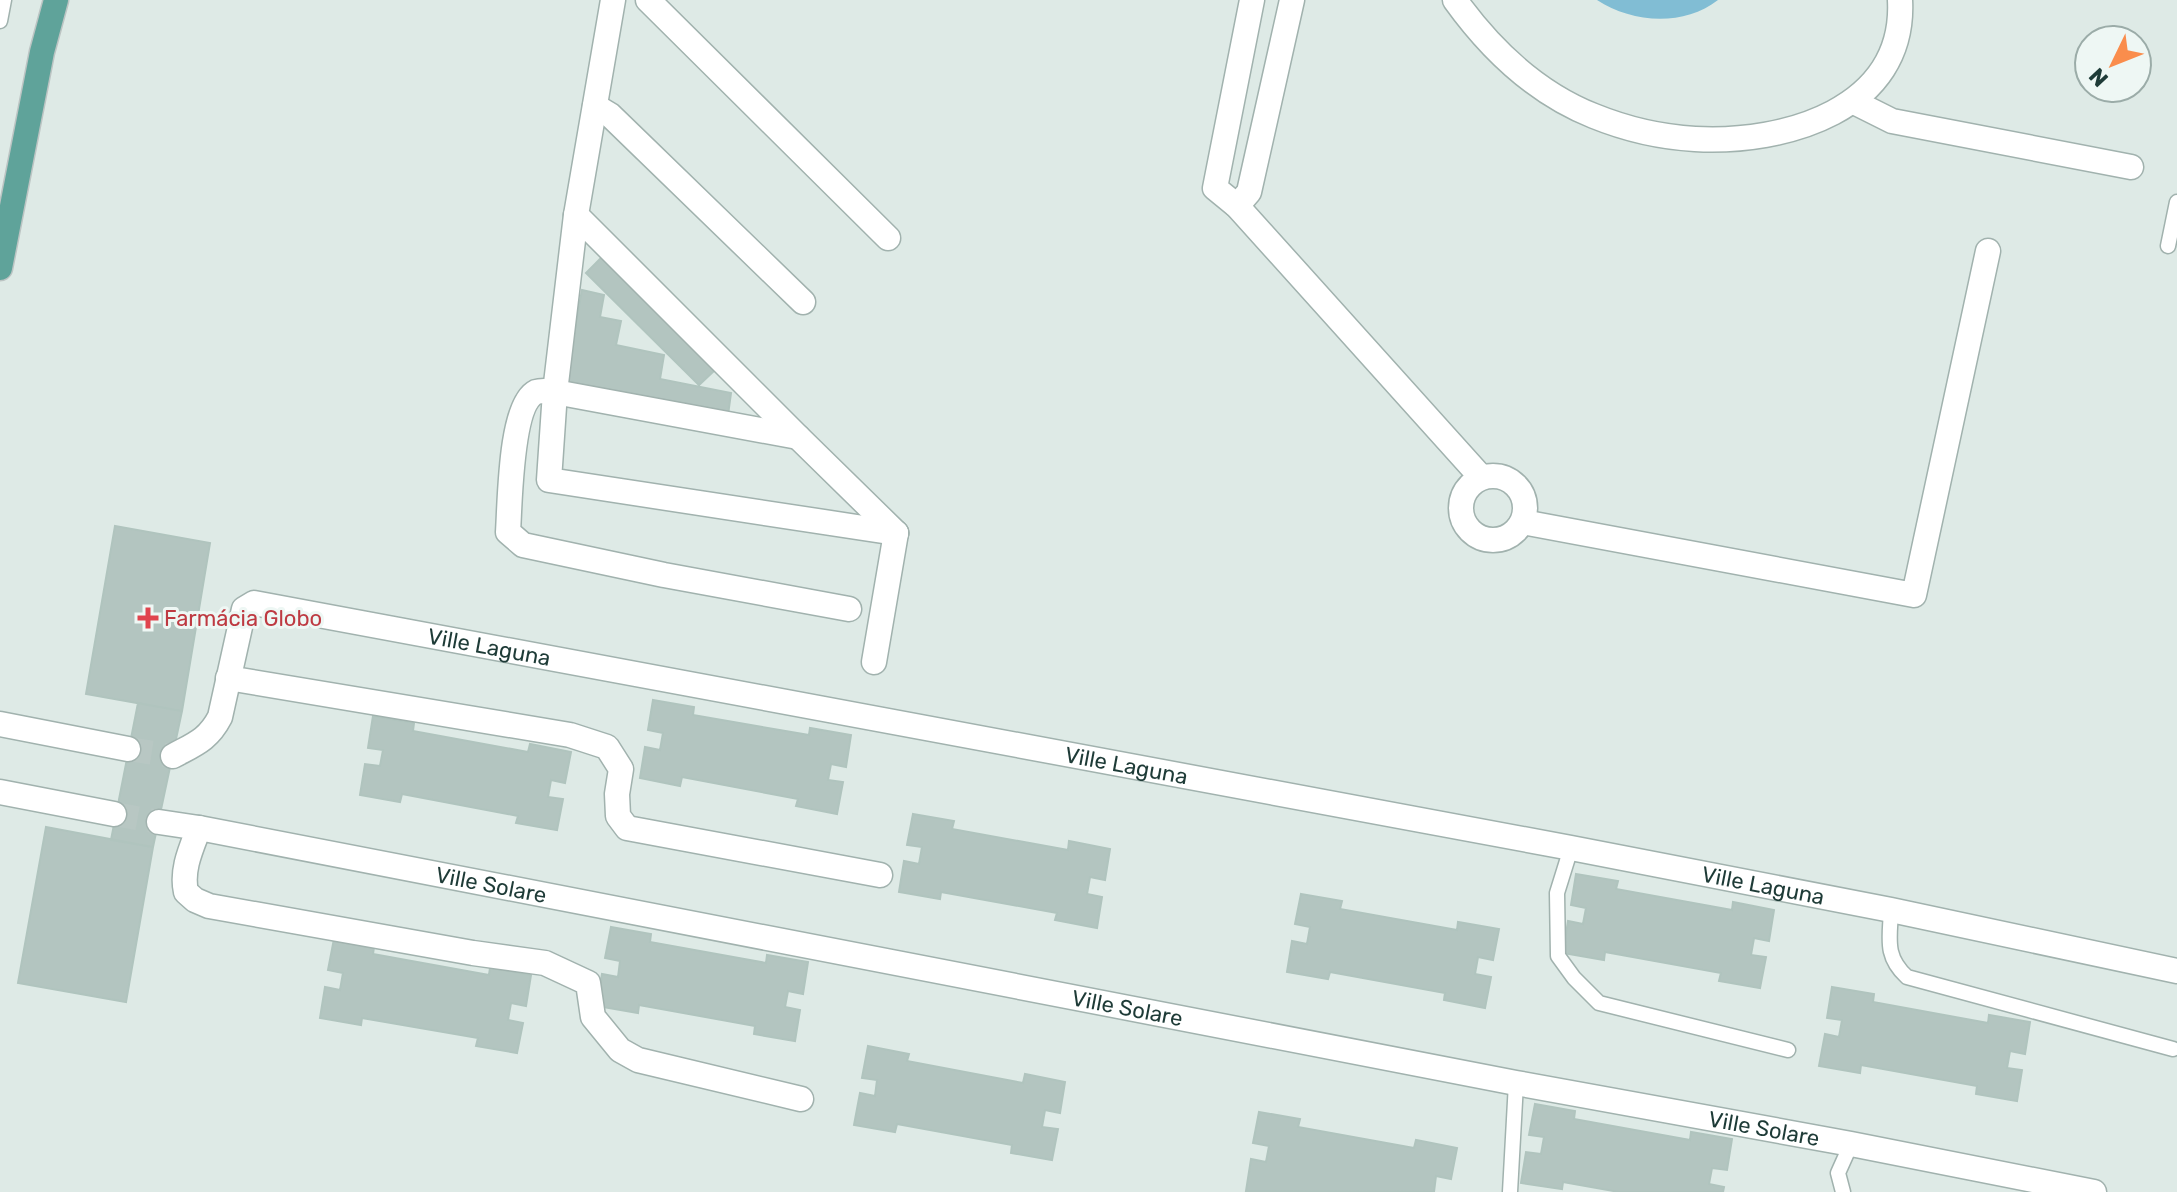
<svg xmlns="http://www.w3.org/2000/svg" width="2177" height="1192" viewBox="0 0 2177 1192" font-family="Rubik,sans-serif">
<rect width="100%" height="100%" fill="#deeae6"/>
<path fill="#81bdd4" d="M 1597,0 L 1718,0 C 1683,27 1632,23 1597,0 Z"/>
<path fill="#b3c5c0" stroke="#b0c4be" stroke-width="2" d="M 602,257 L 715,370 L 699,385 L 586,273 Z
M 582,290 L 604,295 L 600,317 L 621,321 L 616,345 L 664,355 L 660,379 L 731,393 L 728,415 L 565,383 Z
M 115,526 L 210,543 L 182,711 L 86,694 Z
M 653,700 L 694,707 L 693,715 L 809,735 L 810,728 L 851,735 L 846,767 L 831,764 L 828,780 L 843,782 L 837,814 L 796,806 L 798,799 L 682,777 L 680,786 L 640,778 L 645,747 L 660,750 L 663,733 L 648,730 Z
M 138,703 L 182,711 L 153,847 L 111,840 Z
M 373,716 L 414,723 L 413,731 L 528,752 L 530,744 L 571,752 L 565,783 L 551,780 L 548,797 L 563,799 L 557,830 L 516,823 L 518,816 L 402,794 L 400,802 L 360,795 L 365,764 L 380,766 L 383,750 L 368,748 Z
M 913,814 L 954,821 L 952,829 L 1068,850 L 1069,841 L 1110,849 L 1105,880 L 1090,877 L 1087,894 L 1102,897 L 1097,928 L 1055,920 L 1057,913 L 941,892 L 940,899 L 899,892 L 904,861 L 919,864 L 922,847 L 907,845 Z
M 46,827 L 153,847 L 126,1002 L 18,983 Z
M 1576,874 L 1618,881 L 1616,889 L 1732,910 L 1733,902 L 1774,910 L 1769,941 L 1754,938 L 1751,955 L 1766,957 L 1760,988 L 1719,981 L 1721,973 L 1605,952 L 1604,960 L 1563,953 L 1568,921 L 1583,924 L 1586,908 L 1571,905 Z
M 1301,894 L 1342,901 L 1340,909 L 1457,930 L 1458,922 L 1499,929 L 1493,960 L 1478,957 L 1475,974 L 1491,977 L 1485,1008 L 1444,1000 L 1445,993 L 1330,972 L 1328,979 L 1287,972 L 1292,941 L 1307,944 L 1310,927 L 1295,924 Z
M 611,927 L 651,934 L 650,942 L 766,963 L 767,955 L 808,962 L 803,994 L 788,991 L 785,1007 L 800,1010 L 795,1041 L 754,1034 L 755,1026 L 639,1005 L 638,1013 L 597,1006 L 602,974 L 618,977 L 620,961 L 605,958 Z
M 334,939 L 374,947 L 373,954 L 489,975 L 490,968 L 531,975 L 526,1006 L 511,1003 L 508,1020 L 523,1023 L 517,1053 L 476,1046 L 478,1038 L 362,1018 L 361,1025 L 320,1018 L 325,987 L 340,990 L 343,973 L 328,970 Z
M 1832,987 L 1874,994 L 1873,1002 L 1988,1023 L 1989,1015 L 2030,1022 L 2025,1054 L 2010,1051 L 2007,1068 L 2022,1070 L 2017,1101 L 1976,1094 L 1977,1086 L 1861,1065 L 1860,1073 L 1819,1066 L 1825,1034 L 1839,1037 L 1842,1020 L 1827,1018 Z
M 868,1046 L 909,1054 L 907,1061 L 1023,1083 L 1025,1074 L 1065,1082 L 1060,1113 L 1045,1110 L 1042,1127 L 1058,1129 L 1052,1160 L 1011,1153 L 1012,1145 L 897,1124 L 895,1132 L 854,1125 L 860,1093 L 875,1096 L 877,1080 L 862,1078 Z
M 1535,1104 L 1575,1111 L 1574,1119 L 1690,1140 L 1691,1132 L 1732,1139 L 1727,1170 L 1712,1168 L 1709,1184 L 1724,1187 L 1723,1192 L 1619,1192 L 1563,1182 L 1562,1189 L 1521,1183 L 1526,1152 L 1541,1154 L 1544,1137 L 1529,1135 Z
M 1259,1112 L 1300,1119 L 1298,1127 L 1414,1148 L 1416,1140 L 1457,1148 L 1451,1179 L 1436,1176 L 1434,1192 L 1246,1191 L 1251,1159 L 1266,1162 L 1269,1146 L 1253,1143 Z"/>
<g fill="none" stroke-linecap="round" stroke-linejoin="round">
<path stroke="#b8c7c3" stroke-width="24" stroke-dasharray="24 12" stroke-linecap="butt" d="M 128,749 L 173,756
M 114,814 L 159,822"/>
<g stroke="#a1b2ae" stroke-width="17">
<path id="lane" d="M 0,21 L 4,0
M 2168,246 L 2177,202
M 1571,848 L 1557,893 L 1558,956 L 1574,978 L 1599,1003 L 1788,1050
M 1891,910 C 1890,938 1884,956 1907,977 L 2173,1049
M 1510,1192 L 1516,1083
M 1843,1192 L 1838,1173 L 1851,1144"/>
</g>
<g stroke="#a1b2ae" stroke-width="27">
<g id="street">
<path d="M 613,0 L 576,215 L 798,437 L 896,533"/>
<path d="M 648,0 L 888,238"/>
<path d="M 1252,0 L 1215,188 L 1237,206 L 1481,477"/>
<path d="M 1455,0 C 1491,50 1536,93 1594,116 C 1626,129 1661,137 1695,139 C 1784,144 1906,110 1900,0"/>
<path d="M 1854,102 L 1892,121 L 2131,167"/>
<path d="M 595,106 L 610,115 L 803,302"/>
<path d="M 1237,206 L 1249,192 L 1292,0"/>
<path d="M 576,215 L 555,392 L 549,480 L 896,533"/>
<path d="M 798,437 L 555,392 C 549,391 542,390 536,392 C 510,405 510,504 508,532 L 523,545 L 664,575 L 849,609"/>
<circle cx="1493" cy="508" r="32"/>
<path d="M 1523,522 L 1914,595 L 1988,251"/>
<path d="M 874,662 L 896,533"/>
<path d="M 228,678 L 570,735 L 607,747 L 621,769 L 617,794 L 618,816 L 627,828 L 880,875"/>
<path d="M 0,724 L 128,749"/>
<path id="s1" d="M 173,756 C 195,744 208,740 220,717 L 244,609 L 254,603 L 1571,848 L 1891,910 L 2177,971"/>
<path d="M 0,792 L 114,814"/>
<path id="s2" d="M 159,822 L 199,828 L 1516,1083 L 1851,1144 L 2094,1192"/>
<path d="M 199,828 C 191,849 181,870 186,892 L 195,900 L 209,906 L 473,953 L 545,963 L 588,983 L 593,1017 L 620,1050 L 638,1060 L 801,1099"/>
</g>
</g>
<g stroke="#bcc4c3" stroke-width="27">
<path id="primary" d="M 0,268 L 42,52 L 56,0"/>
</g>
<use href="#lane" stroke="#fff" stroke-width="14"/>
<use href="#street" stroke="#fff" stroke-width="24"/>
<use href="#primary" stroke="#5fa39a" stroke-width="24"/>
</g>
<path fill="#e0444e" stroke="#eef7f4" stroke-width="3" d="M144 606h8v8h8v8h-8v8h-8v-8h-8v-8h8z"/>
<g text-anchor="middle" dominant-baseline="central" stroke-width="6" stroke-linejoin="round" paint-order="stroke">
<g font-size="22" fill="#be3a42" stroke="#eef7f4" text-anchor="start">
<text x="164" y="618">Farmácia Globo</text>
</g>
<g font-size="22" fill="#1e3b37" stroke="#eef7f4">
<text stroke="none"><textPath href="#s1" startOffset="424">Ville Laguna</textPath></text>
<text stroke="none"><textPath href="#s1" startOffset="1072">Ville Laguna</textPath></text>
<text stroke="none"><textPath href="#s2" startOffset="338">Ville Solare</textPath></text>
<text stroke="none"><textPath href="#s1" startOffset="1720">Ville Laguna</textPath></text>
<text stroke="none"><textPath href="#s2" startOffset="986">Ville Solare</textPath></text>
<text stroke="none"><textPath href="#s2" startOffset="1634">Ville Solare</textPath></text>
</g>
</g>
<g transform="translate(2113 64) rotate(227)"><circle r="38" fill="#eef7f4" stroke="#9baca8" stroke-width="2"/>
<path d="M0-6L14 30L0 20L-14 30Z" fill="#fa8d4c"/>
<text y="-12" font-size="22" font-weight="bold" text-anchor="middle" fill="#1e3b37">N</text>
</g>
</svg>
